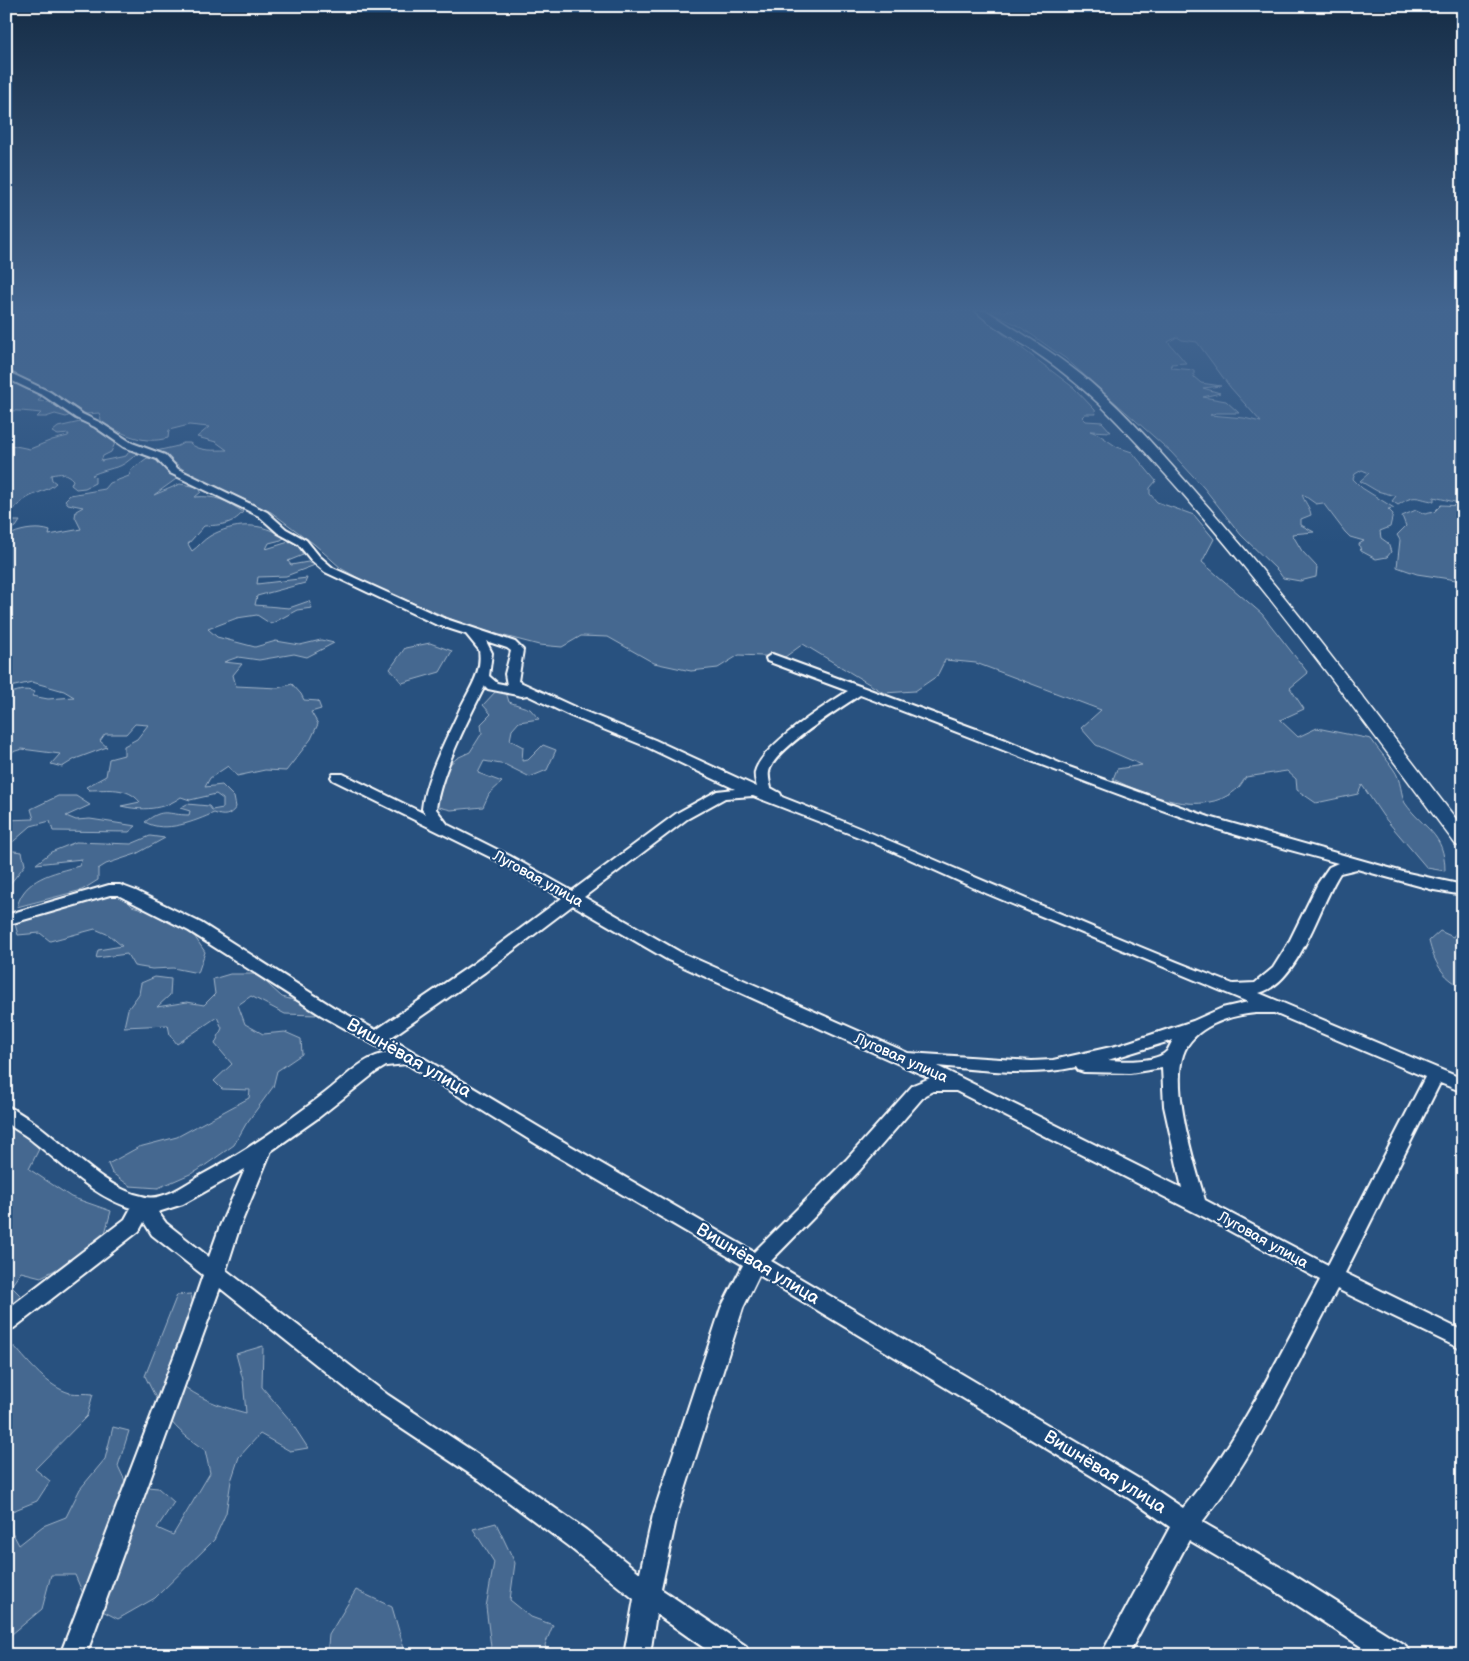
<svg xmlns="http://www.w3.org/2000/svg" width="1469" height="1661" viewBox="0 0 1469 1661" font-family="'Balsamiq Sans',sans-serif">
<rect width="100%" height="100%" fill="#28517f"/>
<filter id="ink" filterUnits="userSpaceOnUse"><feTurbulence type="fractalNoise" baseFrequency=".02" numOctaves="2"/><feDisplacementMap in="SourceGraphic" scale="10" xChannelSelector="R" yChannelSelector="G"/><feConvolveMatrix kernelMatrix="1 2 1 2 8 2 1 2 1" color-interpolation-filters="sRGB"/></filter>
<g filter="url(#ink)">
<path fill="#446890" stroke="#a2b4c8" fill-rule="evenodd" d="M 6,311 L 973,311 L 1074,388 L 1095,410 L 1096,414 L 1085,414 L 1082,417 L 1086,421 L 1102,422 L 1111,432 L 1090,431 L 1098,434 L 1117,447 L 1132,452 L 1156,481 L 1150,488 L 1150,494 L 1157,502 L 1194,515 L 1214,539 L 1202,562 L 1262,614 L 1308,673 L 1290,688 L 1304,709 L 1280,720 L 1298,737 L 1317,728 L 1371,739 C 1379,751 1387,759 1394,770 C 1401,779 1401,796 1405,803 C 1424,830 1445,832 1445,871 L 1427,868 L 1383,816 L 1362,785 L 1358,794 L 1316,803 L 1297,790 L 1296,779 L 1287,771 L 1246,777 C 1243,781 1240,787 1236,790 C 1202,818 1147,796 1113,779 L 1117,769 L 1142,765 L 1096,745 L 1081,728 L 1101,710 L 976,663 L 945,660 L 937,676 L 915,691 L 884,693 L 803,644 L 785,657 L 739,655 L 718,668 L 691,671 L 654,663 L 608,637 L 581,636 L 562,647 L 539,645 L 470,627 L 371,585 L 342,569 L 314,544 L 271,512 L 187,473 L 178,465 L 156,451 L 178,446 L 183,443 L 190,443 C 199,452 215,450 227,450 L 216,442 L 197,437 L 209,427 L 189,425 L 169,430 L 168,438 C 143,445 124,434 102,423 L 99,413 L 86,414 L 49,391 L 6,371 Z
M 987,311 L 1463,311 L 1463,504 L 1434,497 L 1434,501 C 1425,501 1417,495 1409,499 C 1405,500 1402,503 1398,505 L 1392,501 L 1396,496 L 1377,491 L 1360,481 L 1369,473 L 1362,470 L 1355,474 L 1353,479 L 1362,488 L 1394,508 L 1388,509 L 1393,514 L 1390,527 L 1380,531 L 1381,538 L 1388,543 L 1391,552 L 1387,557 L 1376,559 L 1361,551 L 1359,544 L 1364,541 L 1350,537 L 1345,532 L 1323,503 L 1316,504 L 1302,494 C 1304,502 1310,507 1311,515 L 1301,519 L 1301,525 L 1314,532 L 1292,534 L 1302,551 L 1317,567 L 1316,577 L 1300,581 L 1283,578 L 1278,571 L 1241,535 L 1204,488 L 1171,452 L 1065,358 C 1047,347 1033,334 1015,324 C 1006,319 996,317 987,311 ZM 1177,337 L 1182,340 L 1197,342 L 1230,387 L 1261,422 L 1244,418 L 1210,415 L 1216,413 L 1239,413 L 1226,401 L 1203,397 L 1220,393 L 1203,388 L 1221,386 L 1201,383 L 1194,377 L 1194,370 L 1172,368 L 1171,364 L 1186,363 L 1168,342 Z
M 6,378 L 26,389 L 40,394 L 41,397 L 38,401 C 55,401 56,408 70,415 L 66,417 L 55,414 L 46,417 L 37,417 L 41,413 C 31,412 16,410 6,411 Z
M 80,422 L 88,424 L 116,441 L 111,452 L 103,456 L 101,461 L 126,456 L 131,449 L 140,453 C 132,456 128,463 120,466 C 110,469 101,471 92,475 L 95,477 L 95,483 L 85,488 L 76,489 L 71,485 L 73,480 C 66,472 61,473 51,475 L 52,480 L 56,483 C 48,491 37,492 27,498 C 19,503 16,509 6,512 L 6,444 L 30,449 L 52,440 L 68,436 L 69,434 L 58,435 L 52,432 L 58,427 Z
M 147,458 L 158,460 L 167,470 L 179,477 L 154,495 L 180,484 L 199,487 L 201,492 L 195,497 C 215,495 227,501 243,512 C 232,525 220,525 204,526 L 188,544 L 192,551 C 198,547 203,540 210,536 C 233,523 262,521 284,538 L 281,540 L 269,543 L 266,549 L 292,541 L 299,546 L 303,555 L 288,561 L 291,565 L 308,562 L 315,565 L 286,576 L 258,577 L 257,584 L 307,578 L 305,583 L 257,596 L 255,605 L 289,608 L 309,601 L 312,608 L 297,610 L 271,624 L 257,615 L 237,618 L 208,629 L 217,637 L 255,647 L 276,641 L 300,645 L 321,640 L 334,643 L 307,657 L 294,654 L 259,660 L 238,657 L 224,662 L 242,664 L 233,675 L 236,686 L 278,688 L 292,684 L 301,694 L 304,700 L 318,701 L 321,709 L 311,712 L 318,724 L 311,739 L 286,771 L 265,770 L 237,776 L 228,766 L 210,778 L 205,787 L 222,785 L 234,797 L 236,807 C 230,816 224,817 214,813 C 195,821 165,834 145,822 C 164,807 167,815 189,815 L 190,811 L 180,808 L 187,804 L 209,806 L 212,810 L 223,808 L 223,799 L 216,794 L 190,800 L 181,797 C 163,810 142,811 121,806 L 140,802 C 127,786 108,790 89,790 L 86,787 L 106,776 L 109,759 L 124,755 L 124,746 L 137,739 L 148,725 L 135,724 L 126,734 L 105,734 L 100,741 L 107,747 L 75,759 L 62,767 L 51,764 L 60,754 L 22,749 L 6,754 L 6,695 C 16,691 25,688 35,692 L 32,696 L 48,699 L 74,697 L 64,691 L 32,682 L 6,688 L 6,521 L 20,521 L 16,527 L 10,529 L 12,534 C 23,529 39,527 50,531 L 49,535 L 81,529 L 75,517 L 76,511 L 83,507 L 68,504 L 65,500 L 70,495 L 105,489 L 110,483 L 129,476 L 131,470 Z
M 1441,505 L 1463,506 L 1463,581 L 1417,574 L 1397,567 L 1400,540 L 1397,535 L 1406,526 L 1402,516 L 1416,510 L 1425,514 L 1434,512 Z
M 430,643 L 452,651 L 440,672 L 402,683 L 390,669 L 405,648 Z
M 497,690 L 506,692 L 509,702 L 530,709 L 539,719 L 519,722 L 512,730 L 510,740 L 523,747 L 522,761 L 528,760 L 543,745 L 556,750 L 547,770 L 530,777 L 506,765 L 484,761 L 478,773 L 502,782 L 489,794 L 483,807 L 451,810 L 427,804 L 442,771 L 457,758 L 470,752 L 482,733 L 481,724 L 491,714 L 483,705 Z
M 58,796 L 76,796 L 90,805 L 66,816 L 76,820 L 90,819 L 136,826 L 129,832 L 53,831 L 50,821 L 31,826 L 6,848 L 6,820 L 34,819 L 31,809 Z
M 150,836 L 165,838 L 136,854 L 106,864 L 98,869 L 98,880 L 82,890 L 17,907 C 24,878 53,873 79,866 L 82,859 L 36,864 L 51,852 L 76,842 L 131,844 Z
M 6,850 L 22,852 L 25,865 L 10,884 L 6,886 Z
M 111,892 L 123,896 L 132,906 L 156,913 L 179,925 L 195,937 L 205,952 L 198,973 L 173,968 L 152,969 L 134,966 L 127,954 L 96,958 L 98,950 L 122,946 L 109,935 L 95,929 L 50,941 L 40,933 L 18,935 L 14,920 Z
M 1460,927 L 1463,927 L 1462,987 C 1442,977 1434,962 1429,941 L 1440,931 L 1453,937 Z
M 230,974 L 257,974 L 282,997 L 317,1006 L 316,1015 L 285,1014 L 251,996 L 238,1005 L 245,1024 L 263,1034 L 285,1032 L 301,1039 L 302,1054 L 277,1071 L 273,1087 L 246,1124 L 234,1145 L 197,1171 L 158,1188 L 130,1186 L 112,1173 L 108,1164 L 139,1147 L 177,1137 L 249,1098 L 250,1090 L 222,1089 L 214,1081 L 232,1064 L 215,1044 L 222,1028 L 217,1017 L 177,1044 L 170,1035 L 168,1025 L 124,1027 L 128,1009 L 139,994 L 141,983 L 155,977 L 171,979 L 170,995 L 157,1007 L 187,1002 L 204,1005 L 215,994 L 213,979 Z
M 12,1124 L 30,1138 L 39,1149 L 29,1169 L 71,1197 L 111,1211 L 104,1237 L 75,1260 L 41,1277 L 21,1272 L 11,1286 L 25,1300 L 6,1313 L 6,1126 Z
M 191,1294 L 194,1312 L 177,1381 C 199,1399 219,1406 246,1413 L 243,1380 L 236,1354 L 263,1346 L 262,1387 L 289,1419 L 308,1448 L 290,1451 L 260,1434 L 239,1457 L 231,1481 L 226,1513 L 214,1540 L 155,1598 L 118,1619 L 87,1603 L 75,1575 L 51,1575 L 42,1609 L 6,1639 L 6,1347 L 15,1347 C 29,1363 48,1387 70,1393 C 77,1394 86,1393 93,1394 L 87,1416 L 35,1469 L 50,1481 L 37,1501 L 10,1512 L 12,1532 L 19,1545 L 43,1526 L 66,1517 L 80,1489 L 105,1459 L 113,1427 L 129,1431 L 118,1466 L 127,1485 L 158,1488 L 174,1502 L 157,1528 L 173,1535 L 210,1473 L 205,1450 C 170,1427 163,1413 145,1376 L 177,1295 Z
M 496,1523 L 515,1563 L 510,1600 L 531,1617 L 553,1625 L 545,1645 L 548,1655 L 492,1655 L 486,1607 L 494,1562 L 473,1529 Z
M 356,1590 L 392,1607 L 406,1655 L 327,1655 L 329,1635 Z"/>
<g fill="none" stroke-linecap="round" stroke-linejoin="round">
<g stroke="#fff" stroke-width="4">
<path id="minor" d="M 6,371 L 50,392 L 82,414 L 101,423 L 132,443 L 165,455 L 178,469 L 267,512 L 286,529 L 306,540 L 319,556 L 333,568 L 443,618 L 515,642 L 523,650 L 518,681 L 581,710 L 655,740 L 757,787 C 756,783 754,777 755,772 C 761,746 826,705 848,691 L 767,661 L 766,658 L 772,654 L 1006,740 L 1069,767 L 1209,817 L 1403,872 L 1463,885 L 1463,895 L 1434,890 L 1357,869 L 1340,873 C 1318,907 1300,982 1259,993 L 1463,1079 L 1463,1092 L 1440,1083 L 1345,1273 L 1463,1331 L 1463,1350 L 1337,1289 C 1295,1367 1258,1452 1202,1522 L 1292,1574 L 1406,1646 L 1410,1655 L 1374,1655 L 1274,1590 L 1189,1540 L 1128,1655 L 1101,1655 L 1170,1527 L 1130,1499 L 759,1275 L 743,1308 L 677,1515 L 661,1589 L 746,1646 L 750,1655 L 714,1655 L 656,1614 L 650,1655 L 624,1655 L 634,1599 L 568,1546 L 479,1480 L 372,1409 L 220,1288 L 86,1655 L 60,1655 L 183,1333 L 203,1275 L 152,1235 L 144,1222 L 139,1231 L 14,1328 L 6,1331 L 6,1310 L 125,1219 L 131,1208 C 93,1196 66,1167 35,1143 C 26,1135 16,1130 6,1123 L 6,1106 C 15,1109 22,1115 29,1119 C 65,1142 100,1187 142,1196 C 148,1198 155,1198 161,1196 C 174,1193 186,1184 198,1177 C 243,1153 285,1124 325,1093 C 344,1079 364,1055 389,1053 L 321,1015 L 189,931 L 118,895 L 110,895 L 6,925 L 6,915 L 109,885 L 120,885 L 136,891 L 201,923 L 333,1007 L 376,1030 L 473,964 L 562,898 L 500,862 L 333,780 L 331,777 L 333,774 L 343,774 L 425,814 L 422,809 C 425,778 446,740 459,711 C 468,691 483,673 479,650 L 466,634 L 435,624 L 325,572 L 311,560 L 298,544 L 278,533 L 259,516 L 170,473 L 157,459 L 124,447 L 95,427 L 76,418 L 44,396 L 6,378 ZM 486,641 L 507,648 L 511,651 L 505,674 L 507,685 L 497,683 L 489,676 L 492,653 ZM 485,686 L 488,689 L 522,696 L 527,695 L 571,716 L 645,746 L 735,789 L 717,791 L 677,813 L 572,891 L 510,856 L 448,825 L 436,809 C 440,774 469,718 485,686 ZM 860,695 C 972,737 1083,783 1196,822 C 1243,838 1291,850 1338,863 L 1329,867 L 1318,883 L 1288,944 L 1273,968 L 1255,983 L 1233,984 C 1081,926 933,856 782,797 L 780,793 L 771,788 C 770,783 768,777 769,772 C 773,750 840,708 860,695 ZM 753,796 L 874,843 L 981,891 L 1248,1002 L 1222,1008 L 1193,1021 L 1120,1045 L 1053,1060 L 1032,1061 L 908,1053 L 680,952 L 584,897 L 687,819 L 725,798 ZM 573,905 L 668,960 L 930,1078 L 913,1085 L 846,1160 L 754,1252 L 552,1135 L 390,1038 L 485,972 ZM 1256,1013 L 1274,1013 L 1425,1077 L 1328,1265 L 1205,1200 L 1202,1190 C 1192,1155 1172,1089 1183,1055 C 1192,1027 1230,1015 1256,1013 ZM 1173,1040 C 1171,1043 1169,1048 1167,1051 C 1156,1063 1123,1061 1108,1060 ZM 407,1064 L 538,1145 L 743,1265 L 721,1308 L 653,1515 L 640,1573 L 586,1530 L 495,1466 L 388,1395 L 226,1270 L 240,1226 L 271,1151 L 318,1118 L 376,1072 L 386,1066 ZM 937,1066 C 984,1070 1030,1077 1076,1067 L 1078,1070 L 1084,1072 L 1130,1073 L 1162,1068 L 1164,1106 L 1182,1188 ZM 933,1091 L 956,1091 L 1208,1219 L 1320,1280 C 1278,1357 1239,1441 1183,1508 L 1146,1483 L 771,1261 L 860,1170 L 925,1095 ZM 245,1169 L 220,1226 L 209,1257 L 166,1223 L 158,1212 L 183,1204 Z"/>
</g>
<g stroke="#fff" stroke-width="3">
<path id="tertiary" d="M 976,311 L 987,311 C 1022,334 1058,355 1090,382 C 1131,417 1166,459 1202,500 C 1295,604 1377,717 1463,828 L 1463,847 L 1456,845 C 1348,701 1243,553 1118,423 C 1092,395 1063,371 1032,350 C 1016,339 987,324 976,311 Z"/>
</g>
<use href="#minor" fill="#1f4a7a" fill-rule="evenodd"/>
<use href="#tertiary" fill="#1f4a7a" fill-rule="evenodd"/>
</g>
</g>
<linearGradient id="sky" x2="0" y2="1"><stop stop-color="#162d46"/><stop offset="0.57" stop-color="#426590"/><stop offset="1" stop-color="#426590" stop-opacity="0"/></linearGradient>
<rect width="1469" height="543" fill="url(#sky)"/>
<g text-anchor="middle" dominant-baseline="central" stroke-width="4.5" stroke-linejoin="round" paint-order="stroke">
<g font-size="15" fill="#fff" stroke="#1f4a7a">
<text transform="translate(538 879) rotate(29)">Луговая улица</text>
<text transform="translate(901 1058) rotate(24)">Луговая улица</text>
<text transform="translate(1263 1240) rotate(29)">Луговая улица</text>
</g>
<g font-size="18" fill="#fff" stroke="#1f4a7a">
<text transform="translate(409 1058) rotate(30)">Вишнёвая улица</text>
<text transform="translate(758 1264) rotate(31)">Вишнёвая улица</text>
<text transform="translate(1105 1472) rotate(32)">Вишнёвая улица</text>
</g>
</g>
<rect width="1469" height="1661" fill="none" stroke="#1f4a7a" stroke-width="25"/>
<rect x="12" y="12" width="1444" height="1636" fill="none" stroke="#fff" stroke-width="2" filter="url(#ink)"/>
</svg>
